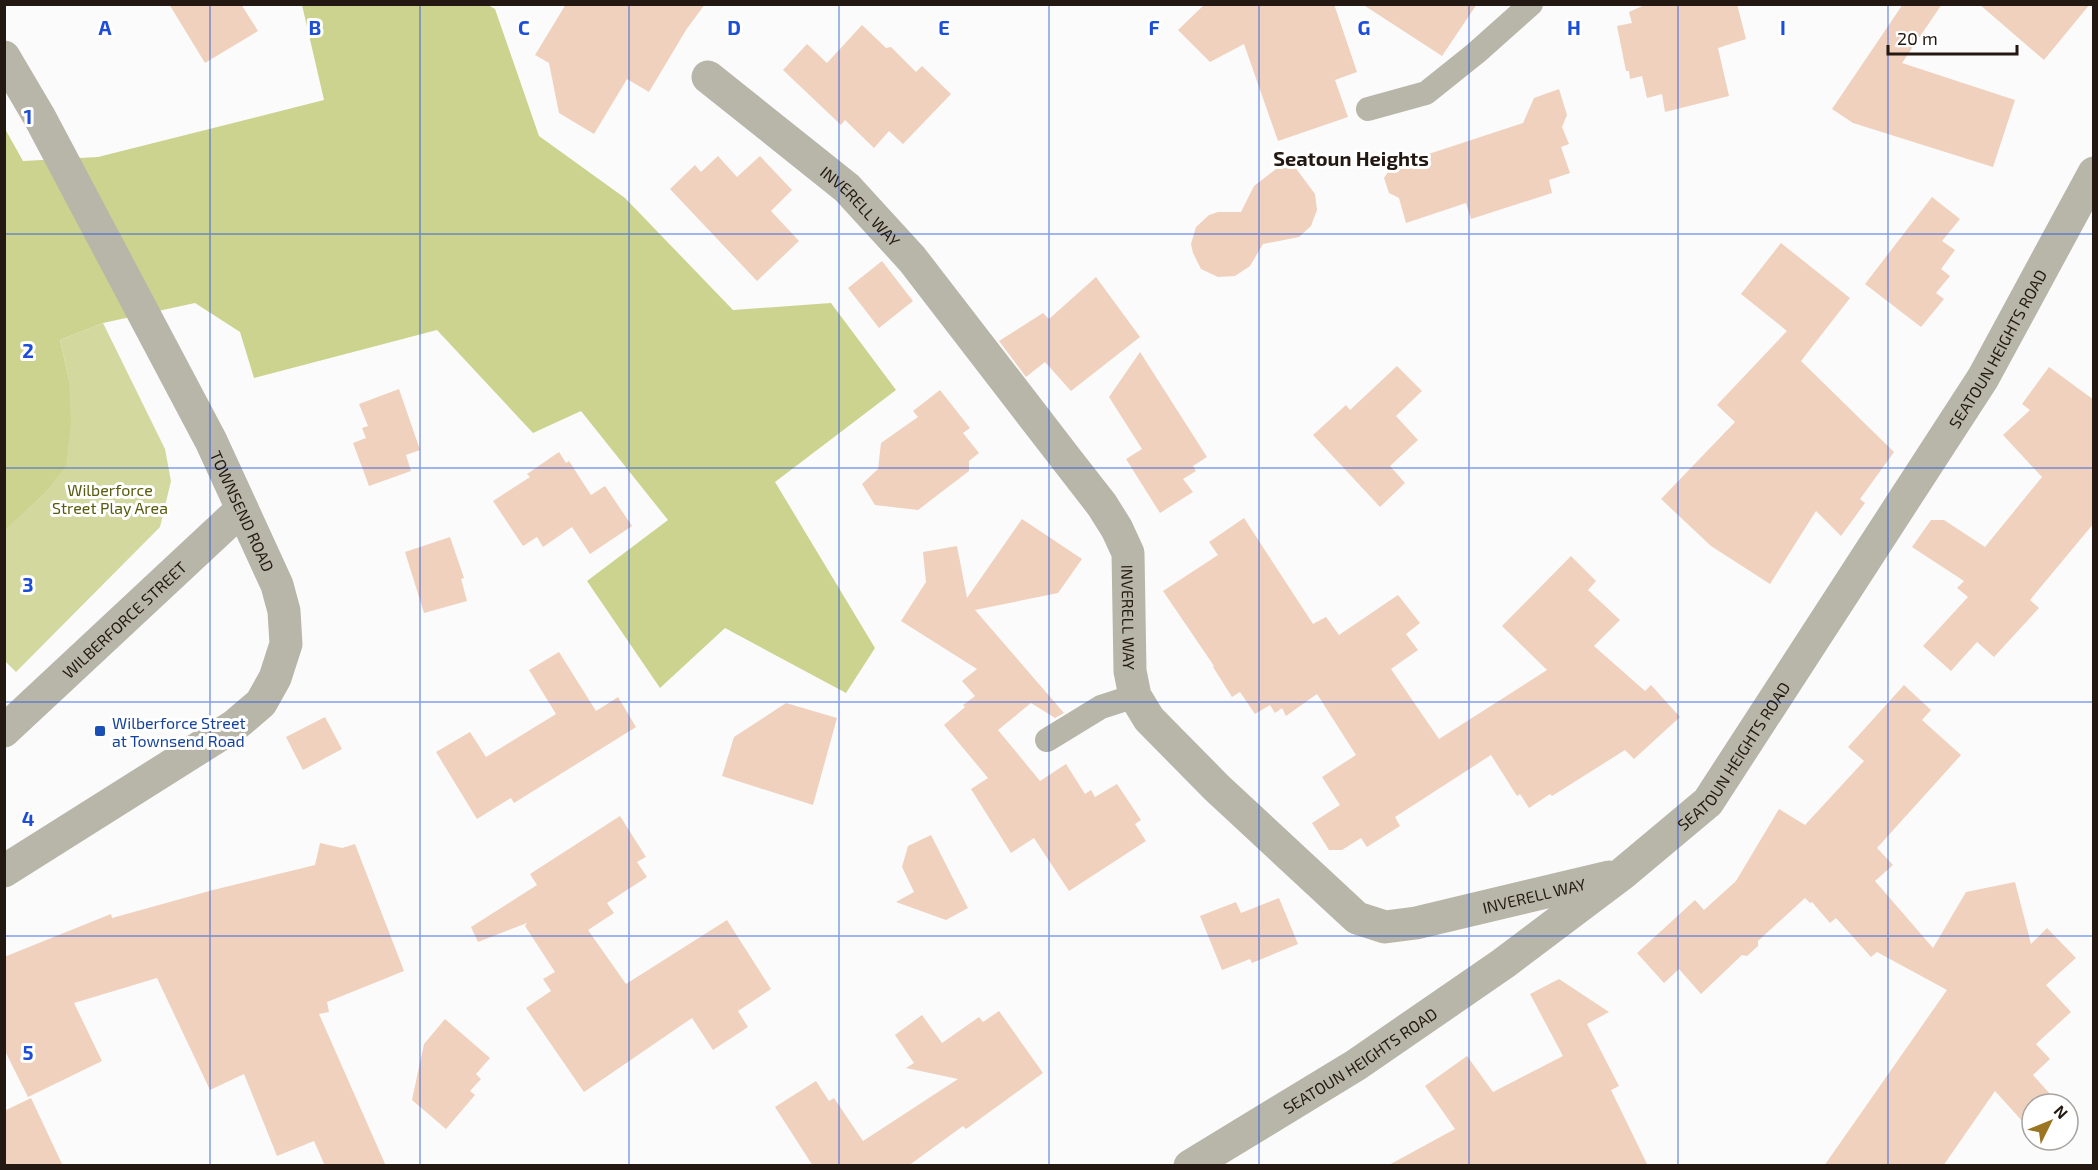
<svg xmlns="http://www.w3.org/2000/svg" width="2098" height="1170" viewBox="0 0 2098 1170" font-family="'Exo 2',sans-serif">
<rect width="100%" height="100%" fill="#fbfbfb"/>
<path fill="#d3d99e" d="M 103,323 L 165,449 L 171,481 L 160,527 L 16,672 L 5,661 L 4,530 L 43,495 L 69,380 L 60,340 Z"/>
<path fill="#ccd38f" d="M 302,5 L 488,5 L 495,9 L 539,136 L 625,198 L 733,310 L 831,303 L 896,390 L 775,482 L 875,648 L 846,693 L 725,628 L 660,688 L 587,581 L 668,520 L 581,411 L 533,433 L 437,330 L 254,378 L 240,332 L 195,303 L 103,323 L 60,340 L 69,380 L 71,423 L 66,466 L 43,495 L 5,530 L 4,127 L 23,161 L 98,157 L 324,100 Z"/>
<path fill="#efd1bd" d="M 169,4 L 241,4 L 258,31 L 205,63 Z
M 566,4 L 705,4 L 686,30 L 649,92 L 627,79 L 594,134 L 559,113 L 549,63 L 535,55 Z
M 1205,4 L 1334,4 L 1357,72 L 1335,80 L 1348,117 L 1278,141 L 1244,44 L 1210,62 L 1178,30 Z
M 1362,4 L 1477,4 L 1442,56 Z
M 1647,4 L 1737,4 L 1746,39 L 1718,48 L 1729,96 L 1665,112 L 1662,94 L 1647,98 L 1642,76 L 1630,79 L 1629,71 L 1626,71 L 1617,26 L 1632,23 L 1629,12 Z
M 1903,4 L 1942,4 L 1902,63 L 2015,100 L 1993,167 L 1853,123 L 1832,109 Z
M 1979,4 L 2090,4 L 2044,60 Z
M 862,25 L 886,48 L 891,47 L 916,72 L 922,66 L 951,94 L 903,144 L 889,131 L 874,148 L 845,120 L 841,125 L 783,70 L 807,44 L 827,63 Z
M 1559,89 L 1567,115 L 1562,127 L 1569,144 L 1561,147 L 1570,173 L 1549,180 L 1552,193 L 1471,219 L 1466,203 L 1406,223 L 1399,198 L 1389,193 L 1384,178 L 1392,166 L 1523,123 L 1534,98 Z
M 718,156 L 737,177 L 760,156 L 792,190 L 771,211 L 799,241 L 757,281 L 670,189 L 695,165 L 701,172 Z
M 1289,159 L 1315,194 L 1317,210 L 1311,226 L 1299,237 L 1263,244 L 1250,266 L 1235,276 L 1218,277 L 1201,269 L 1193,253 L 1191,244 L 1196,227 L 1209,215 L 1218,212 L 1241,212 L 1254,186 Z
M 1932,197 L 1960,219 L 1942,241 L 1955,250 L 1941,269 L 1950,276 L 1936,293 L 1944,299 L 1921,327 L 1865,284 Z
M 1781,243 L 1850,298 L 1801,361 L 1894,452 L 1860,499 L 1865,503 L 1841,536 L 1816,511 L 1770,584 L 1711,546 L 1661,499 L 1735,422 L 1717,405 L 1787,331 L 1741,294 Z
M 882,261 L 913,301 L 879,328 L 848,288 Z
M 1096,277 L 1140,337 L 1071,391 L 1045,362 L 1026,377 L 999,341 L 1043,313 L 1049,319 Z
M 1140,352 L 1207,457 L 1193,466 L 1196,471 L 1183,479 L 1193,492 L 1160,513 L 1126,459 L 1142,449 L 1109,397 Z
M 1397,366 L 1422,391 L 1396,416 L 1418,440 L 1390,466 L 1405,483 L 1380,507 L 1313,435 L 1346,405 L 1350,410 Z
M 2049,367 L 2094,400 L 2094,523 L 2030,600 L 2039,608 L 1994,657 L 1977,642 L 1951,671 L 1923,646 L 1968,597 L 1957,588 L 1964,581 L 1912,547 L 1931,520 L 1944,520 L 1985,547 L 2042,477 L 2003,435 L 2030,410 L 2022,404 Z
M 399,389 L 420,450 L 406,455 L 411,471 L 369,486 L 353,443 L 366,438 L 362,428 L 368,426 L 359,404 Z
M 940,390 L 970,428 L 963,433 L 979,453 L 969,461 L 969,471 L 918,510 L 875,505 L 862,484 L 878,469 L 881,443 L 918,417 L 913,411 Z
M 559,452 L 566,463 L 569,461 L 591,495 L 605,486 L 632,526 L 590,554 L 572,527 L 543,547 L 537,537 L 523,546 L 493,501 L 530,477 L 527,474 Z
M 1244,518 L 1313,624 L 1326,617 L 1339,635 L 1398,595 L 1420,623 L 1406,634 L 1418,650 L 1391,669 L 1439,739 L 1547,670 L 1502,626 L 1571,556 L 1596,581 L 1588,590 L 1620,620 L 1594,646 L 1645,691 L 1651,685 L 1680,717 L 1634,759 L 1625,750 L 1552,796 L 1550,794 L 1529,808 L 1520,794 L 1517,796 L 1510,785 L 1491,755 L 1395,817 L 1400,826 L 1367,847 L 1361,838 L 1342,850 L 1329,850 L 1312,823 L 1340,805 L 1322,777 L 1356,755 L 1317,694 L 1286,716 L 1282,708 L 1275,713 L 1270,705 L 1255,714 L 1240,692 L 1232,697 L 1213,667 L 1214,666 L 1163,591 L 1218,555 L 1209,542 Z
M 1022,519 L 1082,559 L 1058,593 L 975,610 L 1064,713 L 1055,718 L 1031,703 L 998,730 L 1040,781 L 1066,764 L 1085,794 L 1091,790 L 1095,797 L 1117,784 L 1141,820 L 1135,824 L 1146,841 L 1069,891 L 1034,838 L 1011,853 L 971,789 L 988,778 L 944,725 L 965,707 L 963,705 L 975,696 L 962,681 L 977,669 L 901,621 L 926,582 L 923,552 L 957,546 L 967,598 Z
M 450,537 L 464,578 L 461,579 L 467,601 L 424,613 L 405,552 Z
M 559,652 L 596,711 L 618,697 L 636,727 L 514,803 L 511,798 L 477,819 L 436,752 L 470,732 L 486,757 L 556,714 L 529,670 Z
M 1904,685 L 1931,710 L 1922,720 L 1961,755 L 1877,848 L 1893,865 L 1875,881 L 1933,948 L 1966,892 L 2015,882 L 2031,944 L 2047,928 L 2076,958 L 2046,985 L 2071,1012 L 2036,1044 L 2050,1059 L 2033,1075 L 2059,1104 L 2032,1104 L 2032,1132 L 1995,1091 L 1943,1166 L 1824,1166 L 1947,990 L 1877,952 L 1871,957 L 1836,918 L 1830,923 L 1812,902 L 1810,903 L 1805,898 L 1758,941 L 1758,946 L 1747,956 L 1742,955 L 1701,994 L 1679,969 L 1664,983 L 1637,953 L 1695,900 L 1704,910 L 1736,881 L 1779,809 L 1805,825 L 1864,761 L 1848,747 Z
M 786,703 L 837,718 L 813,805 L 722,776 L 734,737 Z
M 325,717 L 342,749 L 303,770 L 286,737 Z
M 620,816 L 646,857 L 637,862 L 647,877 L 607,903 L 614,913 L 588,930 L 626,984 L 727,920 L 771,989 L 738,1011 L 748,1027 L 713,1050 L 692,1018 L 584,1092 L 526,1008 L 551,991 L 543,979 L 555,972 L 525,926 L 527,923 L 478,942 L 471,927 L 537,885 L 530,874 Z
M 931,835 L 968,908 L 946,920 L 896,902 L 914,892 L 902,867 L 908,846 Z
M 320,843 L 342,848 L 355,844 L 404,971 L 327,1002 L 329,1012 L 319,1014 L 386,1166 L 325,1166 L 314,1141 L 277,1156 L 244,1074 L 210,1090 L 157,978 L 74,1003 L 102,1061 L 28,1097 L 4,1049 L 4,957 L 111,914 L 112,918 L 213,890 L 315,865 Z
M 1279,898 L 1298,944 L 1252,963 L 1250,959 L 1222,970 L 1200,916 L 1236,902 L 1241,913 Z
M 1559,979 L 1609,1012 L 1587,1024 L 1619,1086 L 1611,1090 L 1648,1166 L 1387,1166 L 1455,1129 L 1425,1086 L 1467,1056 L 1493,1092 L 1563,1056 L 1530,994 Z
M 999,1011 L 1043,1073 L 966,1129 L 963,1126 L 908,1166 L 813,1166 L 775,1107 L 816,1081 L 829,1101 L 834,1098 L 863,1141 L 958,1079 L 906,1068 L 914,1063 L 895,1035 L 922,1015 L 942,1043 L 979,1017 L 983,1022 Z
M 445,1019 L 490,1058 L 476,1074 L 481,1079 L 470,1091 L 475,1095 L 446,1129 L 412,1100 L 424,1044 Z
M 31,1098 L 63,1166 L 4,1166 L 4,1111 Z"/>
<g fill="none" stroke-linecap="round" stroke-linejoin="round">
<path stroke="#b8b6a8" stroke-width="24" d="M 1368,109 L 1426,93 L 1476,53 L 1531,4
M 1047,740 L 1101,707 L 1135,696"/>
<g stroke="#b8b6a8" stroke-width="33">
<path id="s1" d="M 4,57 L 40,118 L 211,441 L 277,585 L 284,611 L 286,644 L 275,678 L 261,703 L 234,726 L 4,871"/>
<path id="s2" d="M 708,77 L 847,188 L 912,259 L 1067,460 L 1102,505 L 1117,529 L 1128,553 L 1130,671 L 1135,696 L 1149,719 L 1217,788 L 1357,918 L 1385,927 L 1416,923 L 1609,877"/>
<path id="s3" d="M 4,731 L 242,509"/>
<path id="s4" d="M 1190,1166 L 1356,1065 L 1504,963 L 1622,874 L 1708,802 L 1983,378 L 2094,173"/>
</g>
</g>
<path fill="none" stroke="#1d4ed8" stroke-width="1.5" stroke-opacity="0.55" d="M 210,4 L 210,1166M 420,4 L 420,1166M 629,4 L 629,1166M 839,4 L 839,1166M 1049,4 L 1049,1166M 1259,4 L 1259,1166M 1469,4 L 1469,1166M 1678,4 L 1678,1166M 1888,4 L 1888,1166M 4,234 L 2094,234M 4,468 L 2094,468M 4,702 L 2094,702M 4,936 L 2094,936"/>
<rect fill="#1a4fb4" stroke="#fff" stroke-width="2" x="94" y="725" width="12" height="12" rx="3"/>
<g text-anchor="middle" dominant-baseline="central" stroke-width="6" stroke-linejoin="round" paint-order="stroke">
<g font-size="16" fill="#241912" stroke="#fff">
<text stroke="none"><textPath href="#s2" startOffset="200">INVERELL WAY</textPath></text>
<text stroke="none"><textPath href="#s4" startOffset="1172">SEATOUN HEIGHTS ROAD</textPath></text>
<text stroke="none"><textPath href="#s1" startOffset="513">TOWNSEND ROAD</textPath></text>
<text stroke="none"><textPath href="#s2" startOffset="704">INVERELL WAY</textPath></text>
<text stroke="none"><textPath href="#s3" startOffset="164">WILBERFORCE STREET</textPath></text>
<text stroke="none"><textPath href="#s4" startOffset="686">SEATOUN HEIGHTS ROAD</textPath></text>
<text stroke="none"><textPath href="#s2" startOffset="1280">INVERELL WAY</textPath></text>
<text stroke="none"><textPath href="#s4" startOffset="200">SEATOUN HEIGHTS ROAD</textPath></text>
</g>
<g font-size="16" fill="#585c0f" stroke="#fff">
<text x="110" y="489">Wilberforce<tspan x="110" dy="18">Street Play Area</tspan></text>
</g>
<g font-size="16" fill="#164399" stroke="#fff" text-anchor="start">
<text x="112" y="722">Wilberforce Street<tspan x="112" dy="18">at Townsend Road</tspan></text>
</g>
<g font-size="20" font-weight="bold" fill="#241912" stroke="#fff">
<text x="1351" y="158">Seatoun Heights</text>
</g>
</g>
<g font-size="20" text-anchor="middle" font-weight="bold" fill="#1d4ed8" stroke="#fff" stroke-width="6" stroke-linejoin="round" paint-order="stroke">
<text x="105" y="35">A</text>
<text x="315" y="35">B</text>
<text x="524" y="35">C</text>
<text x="734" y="35">D</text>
<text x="944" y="35">E</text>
<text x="1154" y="35">F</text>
<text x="1364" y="35">G</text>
<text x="1574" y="35">H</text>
<text x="1783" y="35">I</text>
<text x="28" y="124">1</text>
<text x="28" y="358">2</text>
<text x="28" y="592">3</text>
<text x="28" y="826">4</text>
<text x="28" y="1060">5</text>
</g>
<rect width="2098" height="1170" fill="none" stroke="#241912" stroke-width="12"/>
<g transform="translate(2050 1122) rotate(47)"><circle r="28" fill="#ffffff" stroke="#a7a3a0" stroke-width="1.5"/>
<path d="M0-4.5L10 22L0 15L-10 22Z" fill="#9b7521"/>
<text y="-9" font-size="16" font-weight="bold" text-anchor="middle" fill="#241912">N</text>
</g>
<path d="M1888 45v9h129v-9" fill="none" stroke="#241912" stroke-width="3"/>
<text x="1897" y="45" font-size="18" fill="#241912" stroke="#ffffff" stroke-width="4.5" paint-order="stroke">20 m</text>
</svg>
